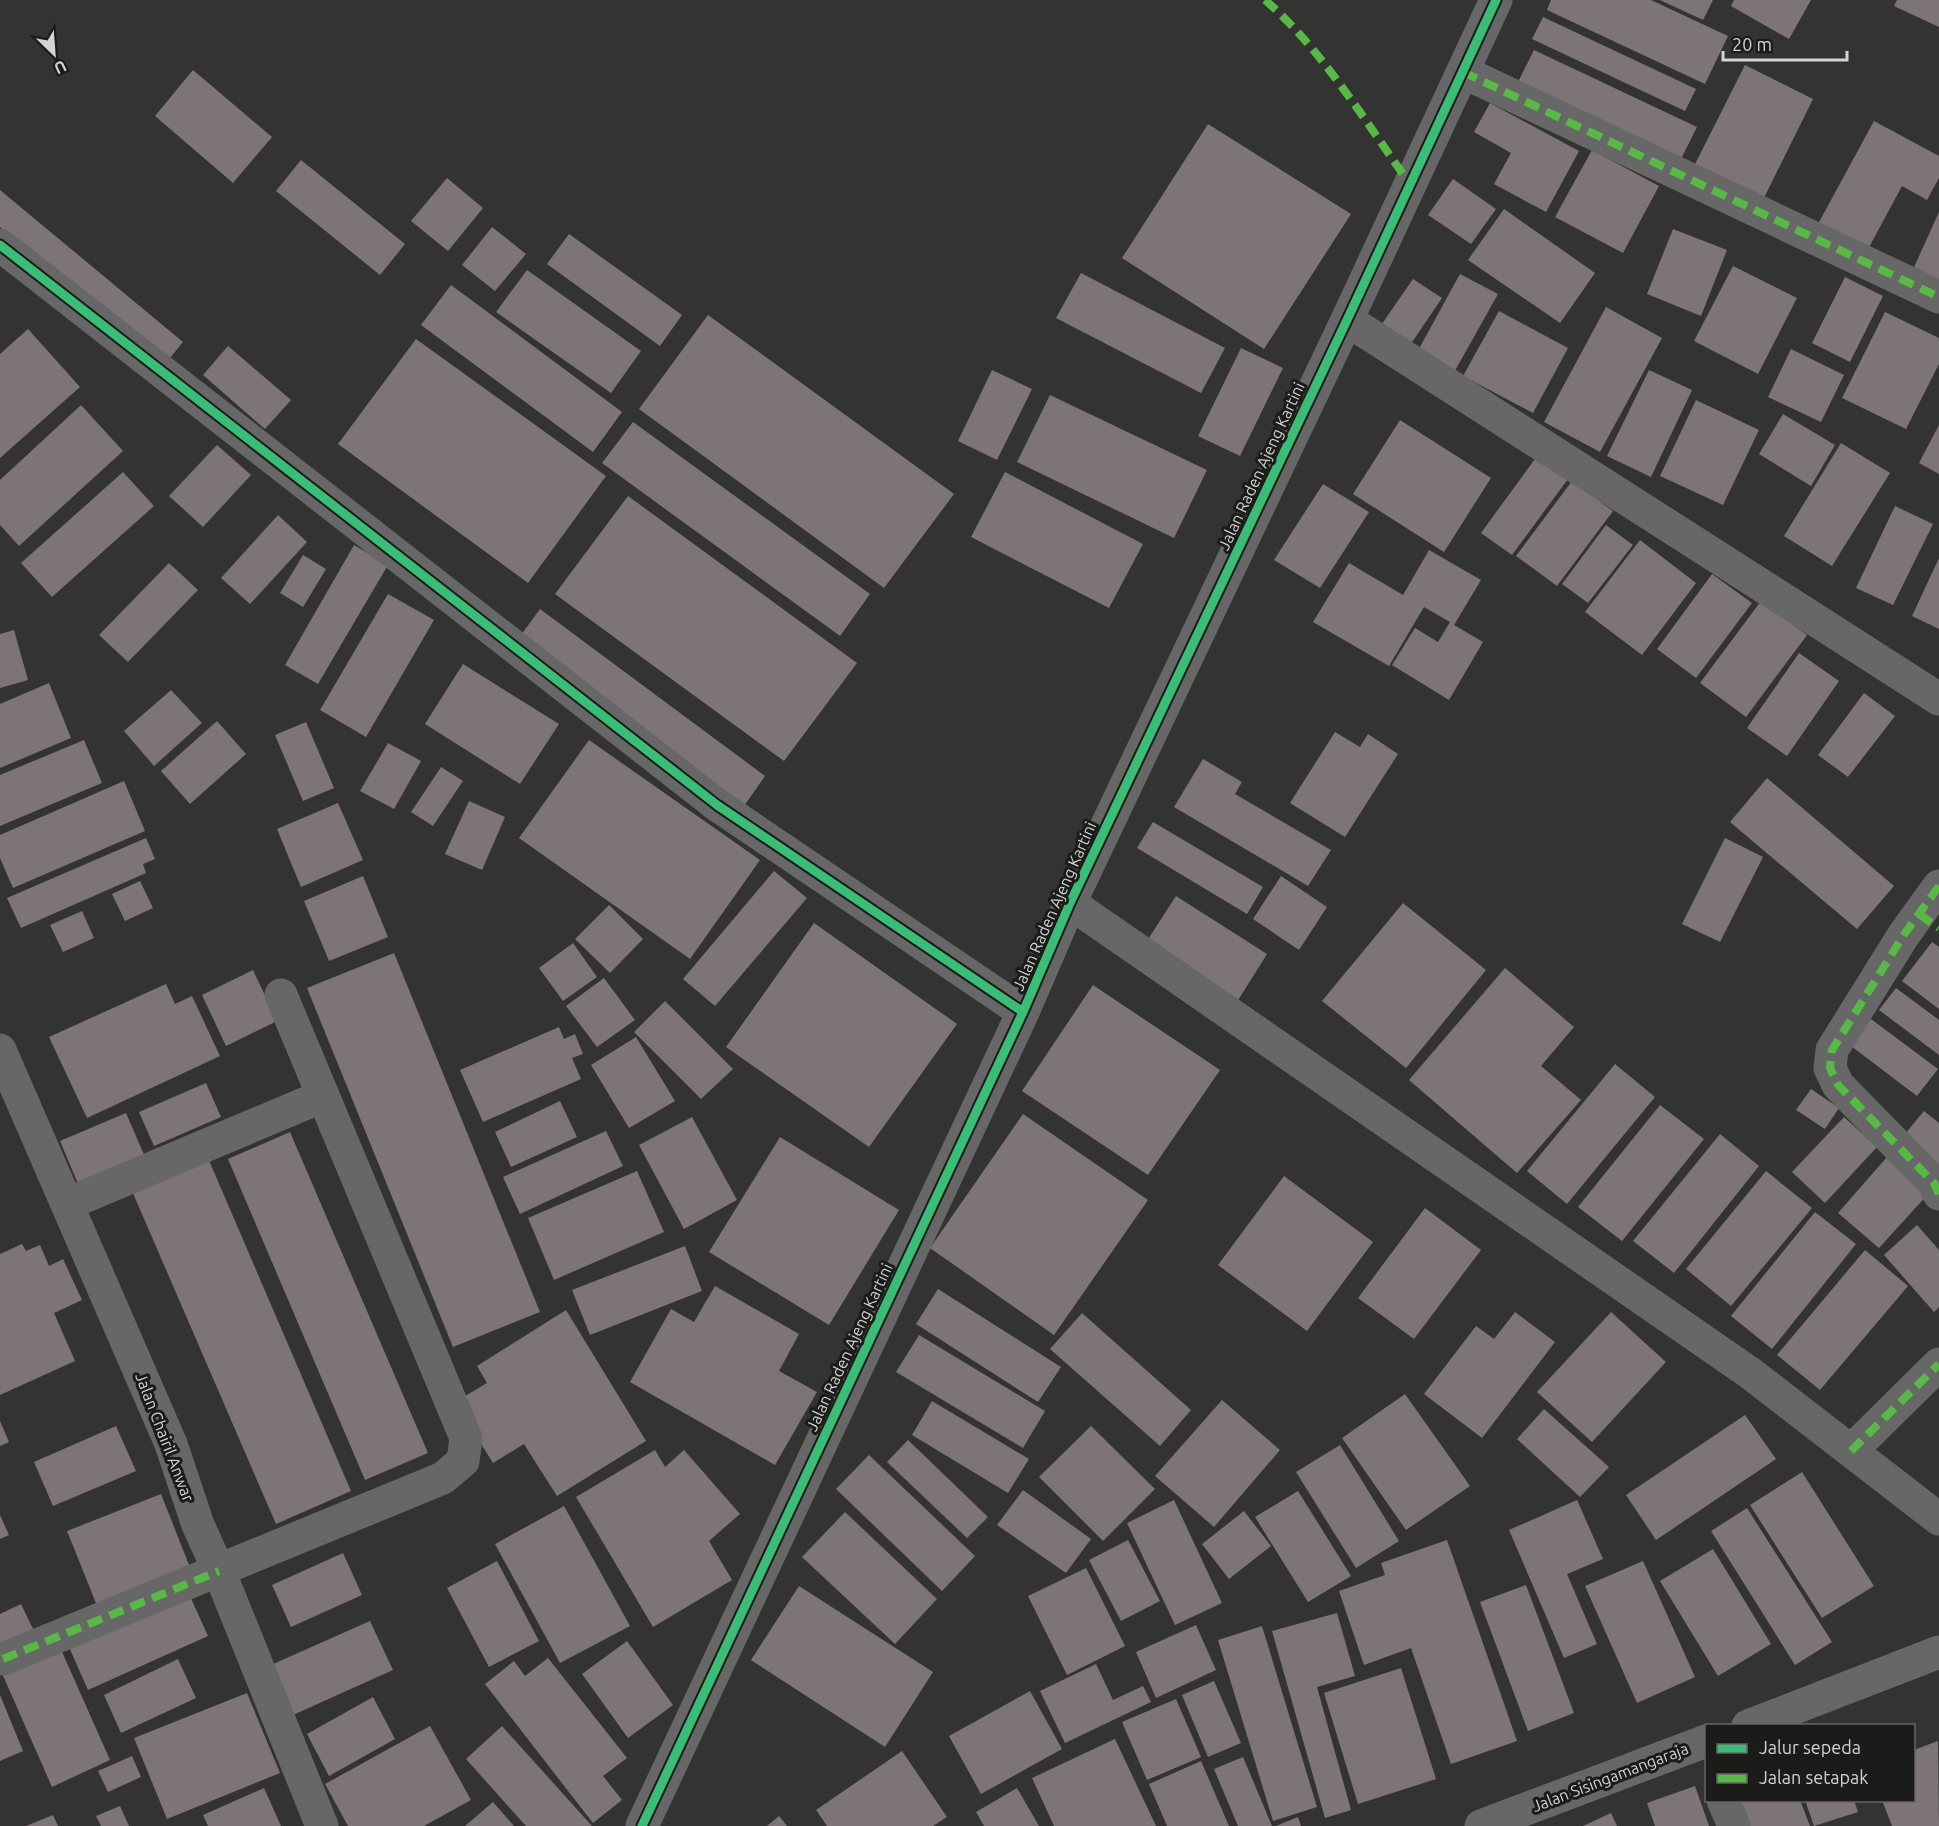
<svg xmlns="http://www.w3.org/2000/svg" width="1939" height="1826" viewBox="0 0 1939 1826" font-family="Ubuntu,sans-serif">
<rect width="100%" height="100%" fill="#333432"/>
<path fill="#7d7477" d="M 1551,0 L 1651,0 L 1728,36 L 1705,84 L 1547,10 Z
M 1660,0 L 1713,0 L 1703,20 Z
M 1734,0 L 1811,0 L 1789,39 L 1731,6 Z
M 1897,0 L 1939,0 L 1939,27 L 1894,6 Z
M 1543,17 L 1696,89 L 1685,111 L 1532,39 Z
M 1534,50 L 1697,127 L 1677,167 L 1514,90 Z
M 1745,65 L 1813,99 L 1760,206 L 1691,172 Z
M 193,70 L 272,137 L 233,183 L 155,116 Z
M 1490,103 L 1579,151 L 1546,212 L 1494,184 L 1511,153 L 1474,132 Z
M 1874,121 L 1939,156 L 1939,178 L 1927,200 L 1902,186 L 1867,251 L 1818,224 Z
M 1208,124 L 1351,214 L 1264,349 L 1122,258 Z
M 1592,150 L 1659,186 L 1623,253 L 1555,217 Z
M 301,160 L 405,244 L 380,275 L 276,191 Z
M 447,178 L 483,208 L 448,251 L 411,221 Z
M 1453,179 L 1496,209 L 1471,244 L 1428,215 Z
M 0,190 L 183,342 L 165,364 L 0,227 Z
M 1504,209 L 1595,273 L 1560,323 L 1468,260 Z
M 1939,212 L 1939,289 L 1910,276 Z
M 492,227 L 526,254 L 495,291 L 462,265 Z
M 1673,229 L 1727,250 L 1701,316 L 1647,294 Z
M 569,234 L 682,315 L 660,346 L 547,264 Z
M 1733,266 L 1797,298 L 1758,374 L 1694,341 Z
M 527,270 L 641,351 L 611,393 L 496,312 Z
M 1081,273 L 1225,348 L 1201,393 L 1056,318 Z
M 1460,274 L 1498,294 L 1452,376 L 1415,356 Z
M 1845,277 L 1883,296 L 1850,362 L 1812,343 Z
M 1413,279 L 1442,298 L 1406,351 L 1377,331 Z
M 451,285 L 622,412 L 593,452 L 421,325 Z
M 1606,307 L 1662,338 L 1600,452 L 1544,422 Z
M 1499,311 L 1568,348 L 1533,413 L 1463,376 Z
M 1885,312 L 1939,338 L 1939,364 L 1906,429 L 1842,398 Z
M 708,315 L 954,494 L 884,588 L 639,409 Z
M 28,329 L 80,387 L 0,458 L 0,354 Z
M 416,339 L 606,476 L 528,583 L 338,444 Z
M 228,346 L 291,400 L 265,429 L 203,375 Z
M 1241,348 L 1283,368 L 1240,456 L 1198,436 Z
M 1791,349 L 1844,375 L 1821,422 L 1768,397 Z
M 992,370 L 1032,389 L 997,460 L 958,441 Z
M 1649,370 L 1692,390 L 1651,477 L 1607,456 Z
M 1050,395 L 1207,470 L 1174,538 L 1017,462 Z
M 1696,400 L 1759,430 L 1723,505 L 1660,476 Z
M 81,405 L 123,451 L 19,546 L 0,525 L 0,480 Z
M 1783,414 L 1835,445 L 1811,486 L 1759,454 Z
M 1400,420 L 1491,478 L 1444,552 L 1353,494 Z
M 633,422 L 870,594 L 840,636 L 602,463 Z
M 1939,425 L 1939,474 L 1919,463 Z
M 1841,443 L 1890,473 L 1832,566 L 1784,536 Z
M 217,445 L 251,475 L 203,527 L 169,496 Z
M 1537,456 L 1568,479 L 1512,555 L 1481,533 Z
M 123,472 L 154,506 L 52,597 L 21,563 Z
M 1005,472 L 1143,544 L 1109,608 L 971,537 Z
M 1572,481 L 1613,511 L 1557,586 L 1516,556 Z
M 1323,484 L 1369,512 L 1320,588 L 1274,560 Z
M 628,496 L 857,663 L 784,761 L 555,594 Z
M 1895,506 L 1933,524 L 1893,605 L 1856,588 Z
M 278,515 L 307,542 L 250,604 L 221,578 Z
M 1606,525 L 1633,545 L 1588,603 L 1562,584 Z
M 1640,540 L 1696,583 L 1642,655 L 1585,612 Z
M 354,545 L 388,565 L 318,684 L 285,665 Z
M 1429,550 L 1481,580 L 1454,625 L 1483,642 L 1449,700 L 1392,665 L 1415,628 L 1438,642 L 1450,622 L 1424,607 L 1389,666 L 1313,622 L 1349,563 L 1403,595 Z
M 303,555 L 326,569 L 303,607 L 280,593 Z
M 1939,558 L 1939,629 L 1912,616 Z
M 169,563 L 198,590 L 128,662 L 99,635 Z
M 1712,574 L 1752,603 L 1696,678 L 1657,649 Z
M 388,594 L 434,620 L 366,737 L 320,710 Z
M 1761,601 L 1807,635 L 1746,717 L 1700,683 Z
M 540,609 L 765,776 L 744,806 L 518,639 Z
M 14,630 L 28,680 L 0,688 L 0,634 Z
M 1799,653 L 1839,681 L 1787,756 L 1747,728 Z
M 463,664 L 559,724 L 520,784 L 425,724 Z
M 49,683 L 71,738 L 0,768 L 0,704 Z
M 171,690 L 202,723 L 154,766 L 124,731 Z
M 1864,693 L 1895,716 L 1848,777 L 1818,755 Z
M 217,721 L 246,754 L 190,804 L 161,771 Z
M 306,722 L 334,788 L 303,801 L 275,735 Z
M 1335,732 L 1360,747 L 1368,734 L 1398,754 L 1345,837 L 1290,803 Z
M 84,740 L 102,783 L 0,826 L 0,775 Z
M 589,740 L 760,860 L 690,959 L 519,838 Z
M 388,743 L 421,761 L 394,809 L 360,791 Z
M 1203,759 L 1242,782 L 1235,794 L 1331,850 L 1308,886 L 1174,807 Z
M 441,767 L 463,781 L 433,826 L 411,812 Z
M 1767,778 L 1894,886 L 1857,929 L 1730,822 Z
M 124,781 L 145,831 L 13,888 L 0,858 L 0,835 Z
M 469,801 L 505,817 L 482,870 L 445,854 Z
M 338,803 L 363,860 L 301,887 L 277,829 Z
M 1153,822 L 1263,887 L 1247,914 L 1137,848 Z
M 146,838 L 155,859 L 143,864 L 146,873 L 21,928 L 7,898 Z
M 1725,838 L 1763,857 L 1720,942 L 1682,924 Z
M 774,871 L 807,898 L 715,1006 L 683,979 Z
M 363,876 L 388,937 L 329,961 L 304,901 Z
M 1281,876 L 1327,907 L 1299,950 L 1253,919 Z
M 140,881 L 153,908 L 125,921 L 112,894 Z
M 1176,896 L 1267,954 L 1235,1005 L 1143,947 Z
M 1403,903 L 1486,970 L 1406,1068 L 1322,1001 Z
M 609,905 L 643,939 L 610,973 L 575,939 Z
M 82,911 L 94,938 L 63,952 L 50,925 Z
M 814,923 L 957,1024 L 869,1147 L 726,1047 Z
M 1932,942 L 1939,947 L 1939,1009 L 1902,981 Z
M 573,943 L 597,977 L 563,1001 L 539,968 Z
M 394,953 L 540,1312 L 453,1347 L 307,988 Z
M 1505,968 L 1574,1027 L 1541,1066 L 1581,1100 L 1517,1173 L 1409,1080 Z
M 253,970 L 277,1021 L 226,1046 L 202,995 Z
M 604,978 L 635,1020 L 597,1047 L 566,1006 Z
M 166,984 L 175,1004 L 192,996 L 220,1056 L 87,1118 L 49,1037 Z
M 1093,985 L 1220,1070 L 1148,1175 L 1022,1091 Z
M 1896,988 L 1939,1020 L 1939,1055 L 1879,1010 Z
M 665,1001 L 733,1069 L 701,1099 L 634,1032 Z
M 1871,1019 L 1938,1069 L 1917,1096 L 1851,1046 Z
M 559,1027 L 564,1039 L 575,1034 L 583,1054 L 572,1058 L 581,1079 L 483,1122 L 460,1070 Z
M 636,1037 L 675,1101 L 629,1128 L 591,1065 Z
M 1615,1064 L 1655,1097 L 1567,1204 L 1527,1171 Z
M 206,1083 L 221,1117 L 154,1146 L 139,1112 Z
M 1811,1089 L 1839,1108 L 1825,1129 L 1796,1110 Z
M 560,1101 L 577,1137 L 511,1167 L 495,1132 Z
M 1660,1105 L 1704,1139 L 1622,1241 L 1578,1207 Z
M 1924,1111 L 1939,1123 L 1939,1174 L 1899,1141 Z
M 126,1113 L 145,1157 L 79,1186 L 60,1141 Z
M 1023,1114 L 1148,1200 L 1054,1335 L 930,1248 Z
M 692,1117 L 737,1200 L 684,1229 L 639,1145 Z
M 1844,1117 L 1877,1147 L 1825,1203 L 1792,1172 Z
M 606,1131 L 623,1166 L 520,1214 L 503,1177 Z
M 290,1132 L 428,1453 L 365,1480 L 228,1159 Z
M 1720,1134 L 1759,1166 L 1674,1273 L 1633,1241 Z
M 780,1137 L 899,1210 L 829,1325 L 709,1252 Z
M 1887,1157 L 1929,1193 L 1879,1248 L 1838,1213 Z
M 208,1158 L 351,1491 L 276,1524 L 132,1191 Z
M 637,1171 L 664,1232 L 554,1280 L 528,1218 Z
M 1766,1171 L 1812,1208 L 1731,1306 L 1686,1269 Z
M 1284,1176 L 1373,1242 L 1307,1331 L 1218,1265 Z
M 1425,1208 L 1481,1250 L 1414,1339 L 1358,1298 Z
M 1815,1212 L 1856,1244 L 1772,1349 L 1731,1316 Z
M 1917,1225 L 1939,1250 L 1939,1307 L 1934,1312 L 1884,1255 Z
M 22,1244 L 26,1251 L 40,1245 L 49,1266 L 63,1259 L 82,1300 L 54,1313 L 75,1361 L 0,1395 L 0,1254 Z
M 685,1246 L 702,1291 L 590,1335 L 572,1290 Z
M 1865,1250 L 1908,1286 L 1820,1390 L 1777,1355 Z
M 715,1286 L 799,1334 L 779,1371 L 817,1392 L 775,1465 L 630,1382 L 671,1309 L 694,1322 Z
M 938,1289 L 1061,1367 L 1038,1402 L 916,1324 Z
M 566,1310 L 646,1441 L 557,1496 L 524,1444 L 493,1463 L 455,1402 L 487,1383 L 477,1366 Z
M 1515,1312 L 1555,1342 L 1482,1438 L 1424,1394 L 1476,1326 L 1494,1339 Z
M 1611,1312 L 1666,1362 L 1592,1442 L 1537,1392 Z
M 1082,1313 L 1191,1410 L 1160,1446 L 1050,1349 Z
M 919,1335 L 1045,1411 L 1023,1448 L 896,1372 Z
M 1405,1394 L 1470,1486 L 1406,1530 L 1342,1438 Z
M 1222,1400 L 1280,1450 L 1214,1527 L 1155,1476 Z
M 932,1401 L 1029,1459 L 1008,1493 L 912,1435 Z
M 1544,1409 L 1609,1467 L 1580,1497 L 1517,1439 Z
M 1745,1415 L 1776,1459 L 1656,1540 L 1626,1495 Z
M 0,1421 L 9,1442 L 0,1446 Z
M 116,1426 L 136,1471 L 53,1506 L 34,1462 Z
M 1091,1426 L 1155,1489 L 1103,1541 L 1039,1477 Z
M 908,1440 L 988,1517 L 967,1538 L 887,1462 Z
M 1340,1445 L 1399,1541 L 1356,1568 L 1296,1472 Z
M 655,1450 L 665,1467 L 684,1450 L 740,1514 L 709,1541 L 732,1580 L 653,1627 L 576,1497 Z
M 869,1455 L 975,1556 L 942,1591 L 836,1489 Z
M 1802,1472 L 1874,1586 L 1822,1618 L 1750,1505 Z
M 1023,1490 L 1091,1539 L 1066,1573 L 997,1525 Z
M 1298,1491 L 1351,1576 L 1308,1602 L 1255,1517 Z
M 161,1494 L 191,1570 L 98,1608 L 67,1531 Z
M 1174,1500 L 1222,1603 L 1175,1625 L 1127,1523 Z
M 1577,1500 L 1603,1559 L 1567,1574 L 1597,1644 L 1564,1658 L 1509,1530 Z
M 564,1506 L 630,1626 L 560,1663 L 495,1544 Z
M 1747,1508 L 1832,1642 L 1795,1665 L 1711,1531 Z
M 1244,1511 L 1271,1546 L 1229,1579 L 1202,1544 Z
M 845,1512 L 937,1599 L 895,1644 L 802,1557 Z
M 0,1515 L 9,1535 L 0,1539 Z
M 1128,1540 L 1160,1601 L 1121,1621 L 1089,1560 Z
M 1447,1540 L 1517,1741 L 1451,1764 L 1411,1648 L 1364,1665 L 1339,1591 L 1385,1575 L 1381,1563 Z
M 1713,1549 L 1771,1644 L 1718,1676 L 1660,1581 Z
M 343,1553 L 362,1595 L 291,1627 L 272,1585 Z
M 497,1561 L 539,1641 L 489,1667 L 447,1588 Z
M 1643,1561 L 1695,1677 L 1637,1703 L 1585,1586 Z
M 1086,1568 L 1125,1646 L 1067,1675 L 1028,1596 Z
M 1526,1585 L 1574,1713 L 1528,1731 L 1480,1602 Z
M 799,1586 L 933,1672 L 885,1747 L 751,1660 Z
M 189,1594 L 208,1636 L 88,1690 L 69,1647 Z
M 21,1604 L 36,1635 L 0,1653 L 0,1614 Z
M 1337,1613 L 1355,1676 L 1317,1687 L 1351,1810 L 1325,1818 L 1272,1631 Z
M 370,1621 L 393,1670 L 293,1715 L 271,1665 Z
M 1196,1625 L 1216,1670 L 1156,1698 L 1136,1652 Z
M 1262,1626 L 1317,1807 L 1273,1821 L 1218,1640 Z
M 627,1641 L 673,1705 L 628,1738 L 582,1674 Z
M 59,1645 L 110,1760 L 52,1787 L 1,1671 Z
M 548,1658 L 627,1758 L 603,1776 L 622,1800 L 593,1823 L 485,1684 L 514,1661 L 525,1676 Z
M 178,1659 L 196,1698 L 121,1733 L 104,1695 Z
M 1096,1664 L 1113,1700 L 1143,1686 L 1151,1702 L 1065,1743 L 1040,1691 Z
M 1401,1668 L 1436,1779 L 1358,1804 L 1324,1693 Z
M 1214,1681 L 1241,1743 L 1208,1757 L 1182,1695 Z
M 1030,1691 L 1062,1749 L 981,1794 L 949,1736 Z
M 247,1693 L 280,1773 L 167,1819 L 134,1738 Z
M 0,1695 L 23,1751 L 0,1761 Z
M 373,1697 L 395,1739 L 329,1776 L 307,1734 Z
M 1176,1699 L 1201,1757 L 1147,1780 L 1122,1722 Z
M 430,1726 L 471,1800 L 424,1826 L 348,1826 L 325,1784 Z
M 502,1726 L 592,1826 L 526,1826 L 466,1759 Z
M 1115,1739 L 1156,1826 L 1054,1826 L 1032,1778 Z
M 1938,1741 L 1939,1826 L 1892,1826 L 1882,1800 L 1914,1800 L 1914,1750 Z
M 902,1751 L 947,1817 L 933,1826 L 827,1826 L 816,1810 Z
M 132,1756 L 141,1777 L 108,1792 L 98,1771 Z
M 1243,1757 L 1272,1826 L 1238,1826 L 1214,1769 Z
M 1201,1761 L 1229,1826 L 1167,1826 L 1149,1784 Z
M 1695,1786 L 1709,1826 L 1655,1826 L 1647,1803 Z
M 264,1788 L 281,1826 L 208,1826 L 203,1815 Z
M 1017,1788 L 1039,1826 L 984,1826 L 976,1812 Z
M 1734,1800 L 1800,1800 L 1810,1826 L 1743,1826 Z
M 1805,1800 L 1854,1800 L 1858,1812 L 1814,1826 Z
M 493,1802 L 514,1826 L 465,1826 Z
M 120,1806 L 129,1826 L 101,1826 L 96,1816 Z
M 1611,1813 L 1617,1826 L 1583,1826 Z
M 53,1815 L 58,1826 L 26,1826 Z
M 779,1816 L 787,1826 L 767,1826 Z
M 1298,1817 L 1301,1826 L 1276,1826 Z"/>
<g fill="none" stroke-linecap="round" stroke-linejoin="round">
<path stroke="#676767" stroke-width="33" d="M 1463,72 L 1939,297
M 0,245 L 717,805 L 1023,1012
M 1347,320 L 1939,699
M 1939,886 L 1903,936 L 1832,1050 L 1830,1068 L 1838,1085 L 1934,1183 L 1939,1194
M 1070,903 L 1750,1373 L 1939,1519
M 0,1050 L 171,1444 L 198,1525 L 219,1571 L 322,1826
M 67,1204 L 323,1096
M 1851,1451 L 1939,1364
M 3,1659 L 443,1478 L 463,1461 L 466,1438 L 281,995
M 1748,1726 L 1939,1652
M 1723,1800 L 1734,1826
M 642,1826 L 1023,1012 L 1070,903 L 1347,320 L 1496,0
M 1481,1826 L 1706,1741"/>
<path stroke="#58b947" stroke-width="8" stroke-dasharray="15 8" stroke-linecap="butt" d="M 1265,0 C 1321,48 1367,124 1410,184
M 1463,72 L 1939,297
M 1939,886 L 1903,936 L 1832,1050 L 1830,1068 L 1838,1085 L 1934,1183 L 1939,1194
M 1919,914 L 1939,928
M 1851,1451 L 1939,1364
M 3,1659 L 219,1571"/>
<g stroke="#1b1c1a" stroke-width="13">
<path id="cycleway" d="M 0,245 L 717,805 L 1023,1012
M 642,1826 L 1023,1012 L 1070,903 L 1347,320 L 1496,0"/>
</g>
<use href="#cycleway" stroke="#3abd76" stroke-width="9"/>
</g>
<g text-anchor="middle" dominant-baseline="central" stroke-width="6" stroke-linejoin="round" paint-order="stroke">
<g font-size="16" fill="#d2d4d1" stroke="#1b1c1a">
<text transform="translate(1261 466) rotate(-65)">Jalan Raden Ajeng Kartini</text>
<text transform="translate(1054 906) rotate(-66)">Jalan Raden Ajeng Kartini</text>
<text transform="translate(849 1347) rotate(-65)">Jalan Raden Ajeng Kartini</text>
<text transform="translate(165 1437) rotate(69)">Jalan Chairil Anwar</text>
<text transform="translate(1610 1777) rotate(-21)">Jalan Sisingamangaraja</text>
</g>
</g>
<rect x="1705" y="1724" width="210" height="78" fill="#1b1c1a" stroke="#646663" stroke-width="1.5"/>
<rect x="1717" y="1744" width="30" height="9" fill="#3abd76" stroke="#646663" stroke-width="1.5"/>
<text x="1759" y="1754" font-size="18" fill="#d2d4d1">Jalur sepeda</text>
<rect x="1717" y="1774" width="30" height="9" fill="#58b947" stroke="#646663" stroke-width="1.5"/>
<text x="1759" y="1784" font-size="18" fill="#d2d4d1">Jalan setapak</text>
<g transform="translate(54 54) rotate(155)" stroke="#1b1c1a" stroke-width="4.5" paint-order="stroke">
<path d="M0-4.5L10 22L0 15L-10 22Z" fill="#d2d4d1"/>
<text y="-9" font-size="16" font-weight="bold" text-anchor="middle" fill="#d2d4d1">U</text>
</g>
<path d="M1723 51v9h124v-9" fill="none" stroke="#d2d4d1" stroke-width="3"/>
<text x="1732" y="51" font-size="18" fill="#d2d4d1" stroke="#1b1c1a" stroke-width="4.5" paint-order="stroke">20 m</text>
</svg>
